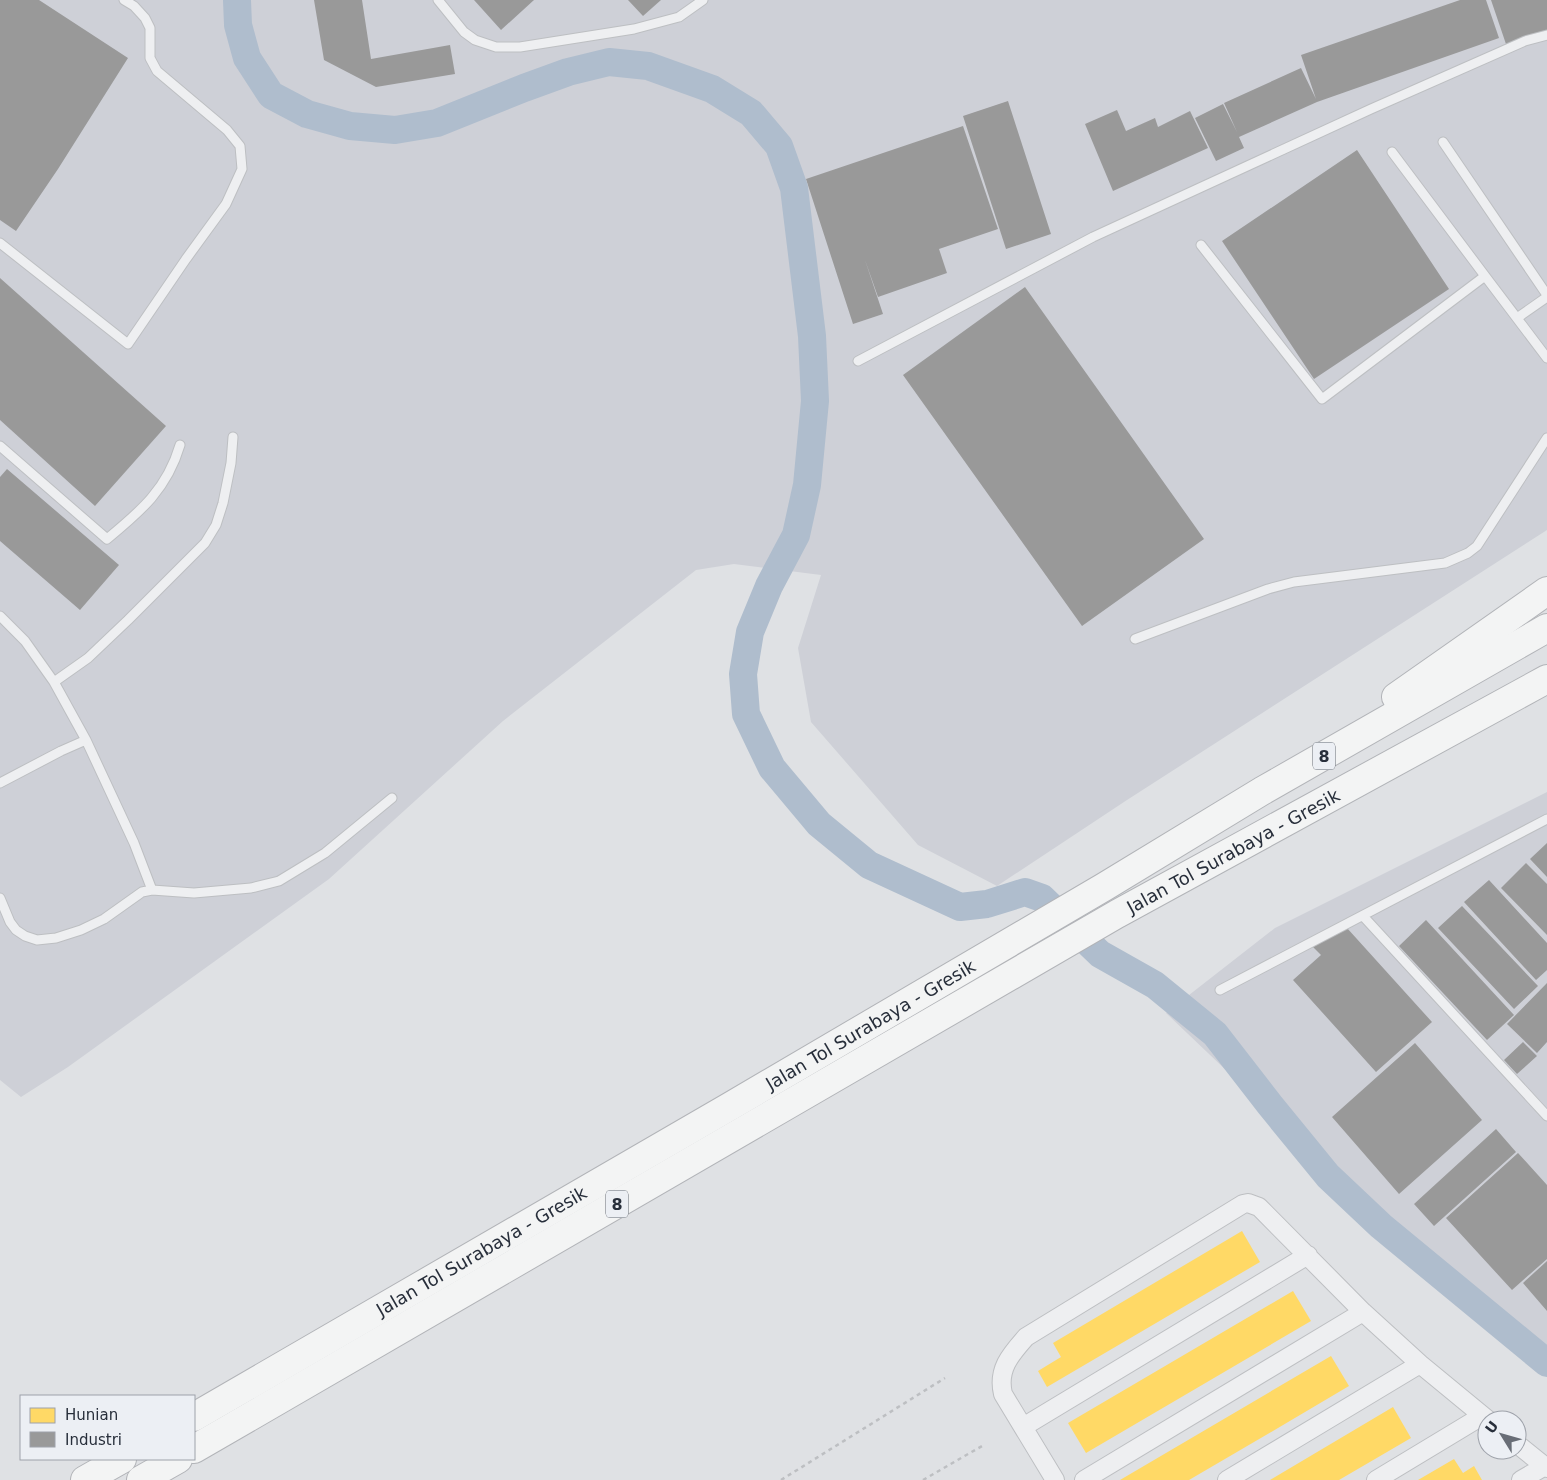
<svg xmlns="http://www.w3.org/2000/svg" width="1547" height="1480" viewBox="0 0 1547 1480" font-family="'DejaVu Sans',sans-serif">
<rect width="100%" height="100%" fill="#dfe1e4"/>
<path fill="#ced0d7" d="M 0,0 L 1547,0 L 1547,530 L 1127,800 L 997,886 L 918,845 L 811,722 L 798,648 L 821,575 L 734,564 L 696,570 L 503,721 L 329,879 L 68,1067 L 21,1097 L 0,1080 Z
M 1547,792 L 1547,1376 L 1166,1013 L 1275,928 Z"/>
<path fill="#ffd966" d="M 1242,1231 L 1260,1262 L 1047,1387 L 1038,1371 L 1061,1357 L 1053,1343 Z
M 1293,1291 L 1311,1321 L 1086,1453 L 1068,1423 Z
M 1331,1356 L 1349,1386 L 1278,1428 L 1189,1480 L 1120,1480 Z
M 1393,1407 L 1411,1438 L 1339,1480 L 1270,1480 Z
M 1454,1459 L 1463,1473 L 1474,1466 L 1482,1480 L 1418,1480 Z"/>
<path fill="#999" d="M 0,0 L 39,0 L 128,58 L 58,169 L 16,231 L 0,220 Z
M 314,0 L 362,0 L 371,59 L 450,45 L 455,74 L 376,87 L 324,60 Z
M 474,0 L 534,0 L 501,30 Z
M 628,0 L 661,0 L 643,16 Z
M 1460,0 L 1486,0 L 1499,38 L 1317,102 L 1239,137 L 1244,148 L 1216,161 L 1195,118 L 1223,104 L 1237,132 L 1224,103 L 1301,68 L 1316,99 L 1301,55 Z
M 1491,0 L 1547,0 L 1547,32 L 1507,47 Z
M 1008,101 L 1051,234 L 1006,249 L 963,116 Z
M 1117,110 L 1126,131 L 1155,118 L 1158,127 L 1190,111 L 1208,148 L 1113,191 L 1085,124 Z
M 963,126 L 998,229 L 939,249 L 947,273 L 878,297 L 865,260 L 883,314 L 853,324 L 806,179 Z
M 1357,150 L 1449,289 L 1314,379 L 1222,241 Z
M 0,278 L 166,426 L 95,506 L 0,420 Z
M 1025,287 L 1204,539 L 1082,626 L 903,375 Z
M 7,469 L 119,565 L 80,610 L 0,541 L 0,477 Z
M 1547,843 L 1547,877 L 1530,859 Z
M 1526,863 L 1547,884 L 1547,935 L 1501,888 Z
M 1489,880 L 1547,943 L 1547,970 L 1536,980 L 1464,902 Z
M 1462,906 L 1538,986 L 1514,1009 L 1438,928 Z
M 1426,920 L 1514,1015 L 1487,1040 L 1399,946 Z
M 1347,928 L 1432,1022 L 1376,1072 L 1293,980 L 1321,955 L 1313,947 Z
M 1547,983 L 1547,1042 L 1537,1053 L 1507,1024 Z
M 1523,1042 L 1537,1056 L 1517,1074 L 1504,1060 Z
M 1415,1043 L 1482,1120 L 1399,1194 L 1332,1117 Z
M 1496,1129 L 1516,1152 L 1434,1226 L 1414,1204 Z
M 1518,1153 L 1547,1185 L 1547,1259 L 1512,1290 L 1446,1218 Z
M 1547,1261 L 1547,1311 L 1523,1283 Z"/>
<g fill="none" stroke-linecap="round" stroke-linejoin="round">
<path stroke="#afbdcd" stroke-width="28" d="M 237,0 L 238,25 L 247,58 L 271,95 L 307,114 L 350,126 L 395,130 L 437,123 L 524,88 L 568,72 L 609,62 L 648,66 L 712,89 L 751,113 L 779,146 L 794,188 L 812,336 L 815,401 L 807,485 L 796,535 L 769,586 L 750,632 L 743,674 L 746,714 L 772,768 L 819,824 L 869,865 L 960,907 L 987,904 L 1025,892 L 1042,898 L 1100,954 L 1155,985 L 1215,1034 L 1270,1105 L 1328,1176 L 1381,1226 L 1547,1363"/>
<g stroke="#bdbfc2" stroke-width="11">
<path id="lane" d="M 438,0 L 464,32 L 475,40 L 496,47 L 520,47 L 634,29 L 679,17 L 703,0
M 1443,142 L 1547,295
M 1392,152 L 1485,276
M 0,243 L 128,344 L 186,259 L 226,204 L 242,169 L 240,146 L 227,130 L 157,71 L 150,58 L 150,28 L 145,18 L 134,6 L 124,0
M 1201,245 L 1322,399 L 1485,276 L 1547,358
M 1517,318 L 1547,297
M 858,361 L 1093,237 L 1371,109 L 1525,41 L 1547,35
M 0,446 L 107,539 C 141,511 167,489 180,445
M 0,616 L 25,641 L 54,682 L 86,740 L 61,751 L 0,783
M 1135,639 L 1268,589 L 1294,582 L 1445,563 L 1468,553 L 1477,546 L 1547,438
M 54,682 L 88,658 L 128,620 L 205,543 L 216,525 L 223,503 L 231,463 L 233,437
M 86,740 L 134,843 L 152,890
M 0,898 L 10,922 L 16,930 L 25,936 L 37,940 L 56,938 L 81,930 L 104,919 L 142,892 L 152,890 L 194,893 L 251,888 L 279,881 L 325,853 L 392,798
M 1363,916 L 1547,1116
M 1220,990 L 1547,819"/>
</g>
<g stroke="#bdbfc2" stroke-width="20">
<path id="street" d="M 1023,1427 L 1308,1255
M 1517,1444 L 1547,1468
M 1055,1480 L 1003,1394 C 997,1369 1011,1354 1026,1337 L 1243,1204 L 1248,1203 L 1259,1207 L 1363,1312 L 1420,1364 L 1488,1420
M 1084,1480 L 1363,1312
M 1227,1480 L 1420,1364
M 1376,1480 L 1482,1416
M 1521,1480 L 1545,1466"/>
</g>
<g stroke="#b2b4b8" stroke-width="30">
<g id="highway">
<path d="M 1396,697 L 1547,591"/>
<path id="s1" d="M 194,1417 L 729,1107 L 1104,887 L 1262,791 L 1547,628"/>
<path id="s2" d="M 194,1449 L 1117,914 L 1547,679"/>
<path d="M 85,1480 L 122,1459"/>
<path d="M 141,1480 L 178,1459"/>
</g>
</g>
<path stroke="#bdbfc2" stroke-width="2.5" stroke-dasharray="4 4" stroke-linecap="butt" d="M 781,1480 L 945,1378
M 923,1480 L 982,1446"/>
<use href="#lane" stroke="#eeeff1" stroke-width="9"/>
<use href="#street" stroke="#eeeff1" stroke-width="18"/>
<use href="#highway" stroke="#f3f4f4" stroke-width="28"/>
</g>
<g text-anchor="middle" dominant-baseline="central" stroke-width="5" stroke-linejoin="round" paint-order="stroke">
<g fill="#eceff4" stroke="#636972" stroke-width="1">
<rect x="1313" y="742.5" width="22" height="27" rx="4"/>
<rect x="606" y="1190.5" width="22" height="27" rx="4"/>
</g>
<g font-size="16" font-weight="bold" fill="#282f3b">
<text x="1324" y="756">8</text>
<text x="617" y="1204">8</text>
</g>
<g font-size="18" fill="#282f3b" stroke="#eceff4">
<text stroke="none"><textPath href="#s2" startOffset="1199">Jalan Tol Surabaya - Gresik</textPath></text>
<text stroke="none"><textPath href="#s1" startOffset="782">Jalan Tol Surabaya - Gresik</textPath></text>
<text stroke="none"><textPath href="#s1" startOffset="332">Jalan Tol Surabaya - Gresik</textPath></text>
</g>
</g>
<rect x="20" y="1395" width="175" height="65" fill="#eceff4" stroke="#9ea2aa"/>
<rect x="30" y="1408" width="25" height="15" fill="#ffd966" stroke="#9ea2aa"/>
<text x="65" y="1420" font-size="15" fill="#282f3b">Hunian</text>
<rect x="30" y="1432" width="25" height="15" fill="#999999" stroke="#9ea2aa"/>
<text x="65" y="1445" font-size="15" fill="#282f3b">Industri</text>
<g transform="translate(1502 1435) rotate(307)"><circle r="24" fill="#eceff4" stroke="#9ea2aa"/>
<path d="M0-4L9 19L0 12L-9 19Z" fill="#686d76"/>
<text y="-8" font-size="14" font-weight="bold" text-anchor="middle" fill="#282f3b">U</text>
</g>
</svg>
